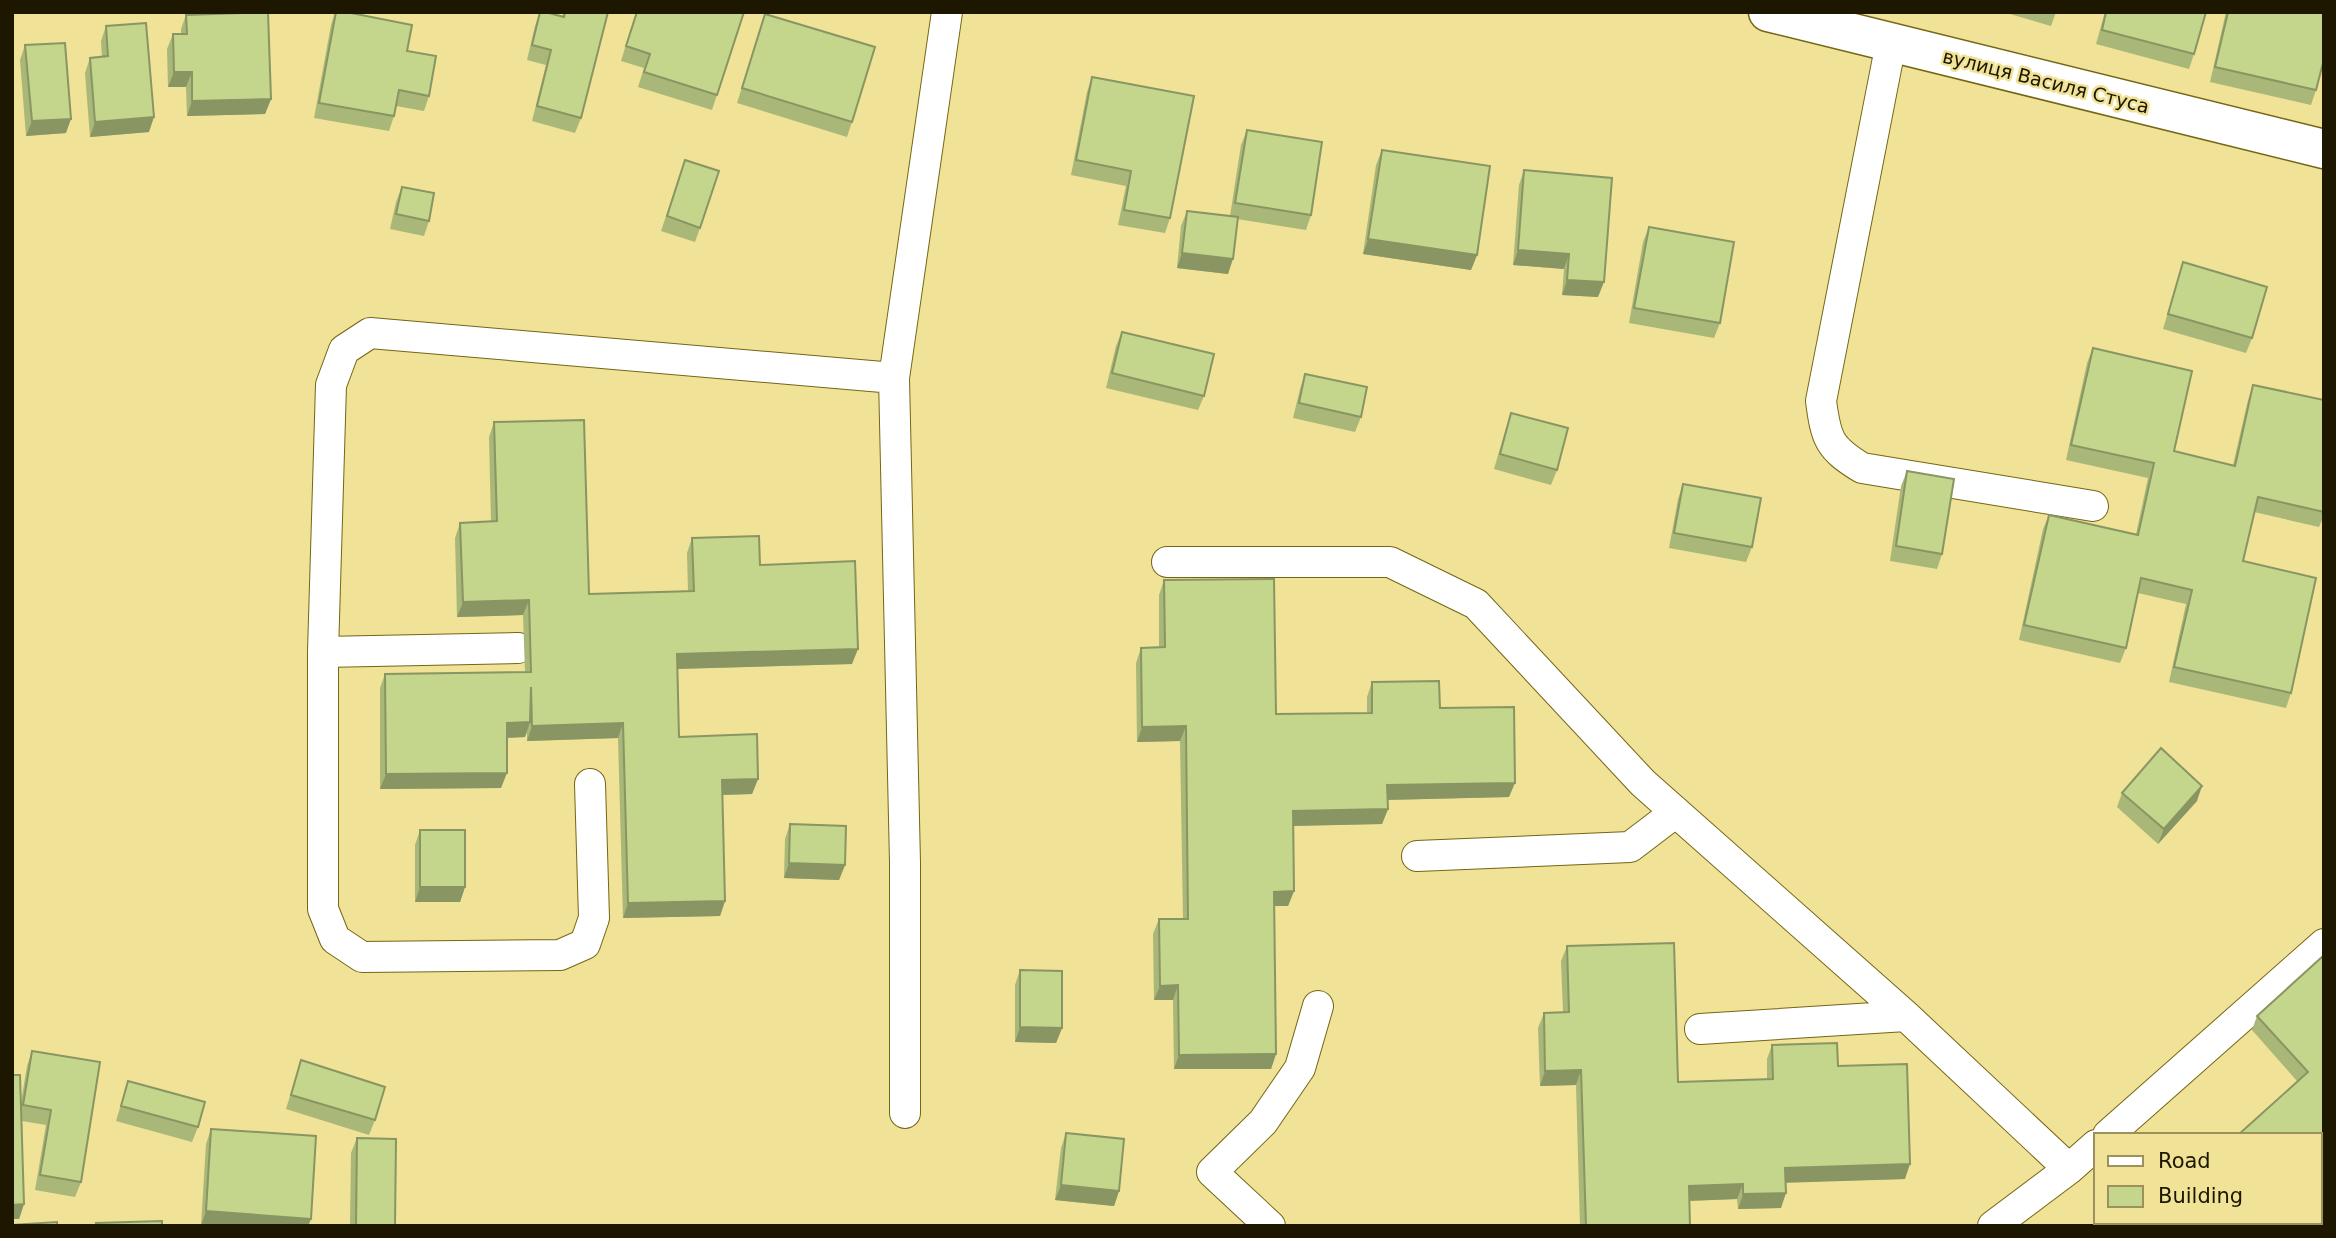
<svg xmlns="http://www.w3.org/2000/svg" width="2336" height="1238" viewBox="0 0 2336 1238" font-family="'DejaVu Sans',sans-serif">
<rect width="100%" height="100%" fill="#f0e296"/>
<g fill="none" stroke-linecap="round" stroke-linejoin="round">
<g stroke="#746615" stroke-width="32">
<path id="service" d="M 1891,43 L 1821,401 C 1826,439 1829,448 1862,468 L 2093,506
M 1167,562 L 1390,562 L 1476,604 L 1643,783 L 1906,1016 L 2069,1169
M 323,652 L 518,648
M 590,784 L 594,918 L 585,944 L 560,955 L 362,957 L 335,939 L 323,909 L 323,652 L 331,385 L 344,350 L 370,333 L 894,378
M 1417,856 L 1630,847 L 1676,812
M 1700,1029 L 1906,1016
M 905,1113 L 905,863 L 894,378 L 947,12
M 2108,1135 L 2324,944
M 1270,1226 L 1212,1172 L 1263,1122 L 1300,1068 L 1318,1006
M 1993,1226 L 2069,1169 L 2096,1145"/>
</g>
<g stroke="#746615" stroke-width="41">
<path id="minor" d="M 1768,12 L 2324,149"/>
</g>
<use href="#service" stroke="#fff" stroke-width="30"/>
<use href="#minor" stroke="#fff" stroke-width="38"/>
</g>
<path fill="#a9b778" d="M 335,12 L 407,51 L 429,96 L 424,111 L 396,106 L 394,116 L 389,131 L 314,118 L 331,25 Z
M 540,12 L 562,17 L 564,12 L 608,12 L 581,118 L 575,133 L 532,121 L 546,65 L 527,60 L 535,26 Z
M 636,12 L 744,12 L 712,110 L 638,87 L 644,68 L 621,61 Z
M 2003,12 L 2056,12 L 2051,26 Z
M 2105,12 L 2206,12 L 2194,54 L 2189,69 L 2096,44 Z
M 2226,12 L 2324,12 L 2316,90 L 2311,105 L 2210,82 Z
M 765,14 L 852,122 L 847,137 L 737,103 Z
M 186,15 L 271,99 L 265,114 L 187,116 L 186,87 L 168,87 L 167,49 L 173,34 L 181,34 L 181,29 Z
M 106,26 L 149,132 L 90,137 L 85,73 L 90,58 L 102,57 L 101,41 Z
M 25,45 L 66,133 L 26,136 L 20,60 Z
M 1092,77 L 1170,218 L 1165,233 L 1118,225 L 1126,186 L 1071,175 L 1087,92 Z
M 1247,130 L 1311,215 L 1306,230 L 1237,219 L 1228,274 L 1177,268 L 1181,226 L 1187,211 L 1230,216 L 1241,145 Z
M 1382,150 L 1477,255 L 1471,270 L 1363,254 L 1376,165 Z
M 685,160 L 700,228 L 695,242 L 661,231 Z
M 1524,170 L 1598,297 L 1562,295 L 1564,269 L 1513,265 L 1519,185 Z
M 402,187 L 429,221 L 424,236 L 390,229 L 396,202 Z
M 1649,227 L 1720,323 L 1714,338 L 1629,323 L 1643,242 Z
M 2183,262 L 2252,338 L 2246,353 L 2163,329 Z
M 1122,332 L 1204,396 L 1198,410 L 1106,388 L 1116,346 Z
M 2093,348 L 2174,451 L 2233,465 L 2248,400 L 2253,385 L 2324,400 L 2324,515 L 2319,527 L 2254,512 L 2243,561 L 2291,693 L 2286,708 L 2169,682 L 2186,604 L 2138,593 L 2126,648 L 2120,663 L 2019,640 L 2043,529 L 2049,515 L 2136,534 L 2148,478 L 2066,460 L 2087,363 Z
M 1305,374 L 1361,417 L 1355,432 L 1293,418 L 1300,389 Z
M 1511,413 L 1557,470 L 1551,485 L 1494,469 L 1506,428 Z
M 494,422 L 589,594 L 688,591 L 687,553 L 692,538 L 760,565 L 852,664 L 678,669 L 679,737 L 758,779 L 752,794 L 722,795 L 725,901 L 720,916 L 623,918 L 618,738 L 527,741 L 527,732 L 525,737 L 507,738 L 501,788 L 380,789 L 380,688 L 385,674 L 525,672 L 523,615 L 457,617 L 455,538 L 460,523 L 491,522 L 489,437 Z
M 1907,471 L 1942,554 L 1937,569 L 1890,561 L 1901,486 Z
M 1683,484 L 1752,547 L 1746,562 L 1669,548 L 1678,499 Z
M 1164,580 L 1276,714 L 1367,714 L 1367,697 L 1372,682 L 1440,708 L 1509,797 L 1387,800 L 1388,809 L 1382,824 L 1293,826 L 1294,891 L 1288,906 L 1274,906 L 1276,1054 L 1271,1069 L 1174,1069 L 1173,1000 L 1154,1000 L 1153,934 L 1159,919 L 1183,919 L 1180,741 L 1137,742 L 1136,663 L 1141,648 L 1159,647 L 1159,595 Z
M 2122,793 L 2197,801 L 2158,844 L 2117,807 Z
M 790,824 L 845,865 L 839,880 L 784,878 L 785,839 Z
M 420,830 L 465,887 L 460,902 L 415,902 L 415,845 Z
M 1567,946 L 1678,1082 L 1767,1079 L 1767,1059 L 1772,1045 L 1838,1066 L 1905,1179 L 1786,1182 L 1781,1208 L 1738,1209 L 1737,1199 L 1689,1201 L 1690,1226 L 1580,1226 L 1576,1085 L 1540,1086 L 1538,1028 L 1544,1013 L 1563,1012 L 1561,961 Z
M 2324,956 L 2324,1176 L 2320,1179 L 2320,1135 L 2297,1081 L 2252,1030 L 2257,1016 Z
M 1020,970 L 1062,1028 L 1056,1043 L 1015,1042 L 1015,985 Z
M 32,1051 L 81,1182 L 75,1197 L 35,1190 L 46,1125 L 22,1121 L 24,1204 L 19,1219 L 12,1219 L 12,1075 L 21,1102 L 27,1066 Z
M 301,1060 L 375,1120 L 369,1135 L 286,1109 Z
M 128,1081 L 198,1127 L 192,1142 L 116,1121 Z
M 211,1129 L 311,1219 L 308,1226 L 201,1226 L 206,1144 Z
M 1066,1133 L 1119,1191 L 1114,1206 L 1055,1200 L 1061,1148 Z
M 357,1138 L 395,1226 L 350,1226 L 351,1153 Z
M 2133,1222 L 2273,1222 L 2269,1226 L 2136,1226 Z"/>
<path fill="#899562" d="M 174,72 L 192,72 L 186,87 L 168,87 Z
M 271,99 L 265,114 L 187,116 L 192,101 Z
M 154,117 L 149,132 L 90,137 L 95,122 Z
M 71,119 L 66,133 L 26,136 L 32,121 Z
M 1368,239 L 1477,255 L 1471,270 L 1363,254 Z
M 1518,250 L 1569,254 L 1564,269 L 1513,265 Z
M 1182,253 L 1233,259 L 1228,274 L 1177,268 Z
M 1567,280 L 1604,282 L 1598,297 L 1562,295 Z
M 529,600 L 523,615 L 457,617 L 463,602 Z
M 858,649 L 852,664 L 672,669 L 677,654 Z
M 530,722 L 525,737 L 501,738 L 507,723 Z
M 623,723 L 618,738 L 527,741 L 532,726 Z
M 1186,726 L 1180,741 L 1137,742 L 1142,727 Z
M 507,773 L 501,788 L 380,789 L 386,774 Z
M 758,779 L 752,794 L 716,795 L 722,780 Z
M 1515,783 L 1509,797 L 1382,800 L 1387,785 Z
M 2202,786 L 2197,801 L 2158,844 L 2164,829 Z
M 1388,809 L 1382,824 L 1287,826 L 1293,811 Z
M 789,863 L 845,865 L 839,880 L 784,878 Z
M 420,887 L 465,887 L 460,902 L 415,902 Z
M 1294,891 L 1288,906 L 1269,906 L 1274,892 Z
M 725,901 L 720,916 L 623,918 L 628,903 Z
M 1178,985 L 1173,1000 L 1154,1000 L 1160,986 Z
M 1020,1027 L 1062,1028 L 1056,1043 L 1015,1042 Z
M 1276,1054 L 1271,1069 L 1174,1069 L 1179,1055 Z
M 1581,1070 L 1576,1085 L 1540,1086 L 1545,1071 Z
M 1910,1164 L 1905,1179 L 1780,1183 L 1785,1168 Z
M 2324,1166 L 2324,1176 L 2320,1179 L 2320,1170 Z
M 1743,1184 L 1737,1199 L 1684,1201 L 1689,1186 Z
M 1061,1185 L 1119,1191 L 1114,1206 L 1055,1200 Z
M 1786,1193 L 1781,1208 L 1738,1209 L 1743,1194 Z
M 24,1204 L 19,1219 L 12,1219 L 12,1205 Z
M 206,1211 L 311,1219 L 308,1226 L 201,1226 Z
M 2262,1222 L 2273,1222 L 2269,1226 L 2258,1226 Z"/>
<path fill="#c4d58c" stroke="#899562" stroke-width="2" d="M 268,12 L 271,99 L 192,101 L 192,72 L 174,72 L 173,34 L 187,34 L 186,15 Z
M 336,12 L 346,12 L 412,25 L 407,51 L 436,56 L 429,96 L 399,90 L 394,116 L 319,103 Z
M 540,12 L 545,12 L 564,17 L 565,12 L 608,12 L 581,118 L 537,106 L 551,50 L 532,45 Z
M 637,12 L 744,12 L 717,95 L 644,72 L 650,54 L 626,46 Z
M 2106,12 L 2206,12 L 2194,54 L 2102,30 Z
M 2228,12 L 2324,12 L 2324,59 L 2316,90 L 2215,67 Z
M 765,14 L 875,47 L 852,122 L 742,88 Z
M 146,23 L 154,117 L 95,122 L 90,58 L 108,56 L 106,26 Z
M 65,43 L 71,119 L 32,121 L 25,45 Z
M 1092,77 L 1194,96 L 1170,218 L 1124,210 L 1131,171 L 1076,160 Z
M 1247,130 L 1322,142 L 1311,215 L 1235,203 Z
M 1382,150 L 1490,166 L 1477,255 L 1368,239 Z
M 685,160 L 719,171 L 700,228 L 667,216 Z
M 1524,170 L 1612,178 L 1604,282 L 1567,280 L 1569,254 L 1518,250 Z
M 402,187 L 434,193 L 429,221 L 396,214 Z
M 1187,211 L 1238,217 L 1233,259 L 1182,253 Z
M 1649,227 L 1734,242 L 1720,323 L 1634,308 Z
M 2183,262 L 2267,287 L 2252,338 L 2168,314 Z
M 1122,332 L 1214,354 L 1204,396 L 1112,373 Z
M 2093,348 L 2192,371 L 2174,451 L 2235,466 L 2253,385 L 2324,400 L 2324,512 L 2258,497 L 2243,561 L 2316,578 L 2291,693 L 2174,667 L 2192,590 L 2141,578 L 2126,648 L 2024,625 L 2049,515 L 2138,535 L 2154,463 L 2071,445 Z
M 1305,374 L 1367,387 L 1361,417 L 1299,403 Z
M 1511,413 L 1568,428 L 1557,470 L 1500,454 Z
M 584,420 L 589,594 L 694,591 L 692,538 L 759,536 L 760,565 L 855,561 L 858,649 L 677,654 L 679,737 L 757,734 L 758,779 L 722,780 L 725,901 L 628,903 L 623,723 L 532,726 L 531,687 L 530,722 L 507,723 L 507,773 L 386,774 L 385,674 L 531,672 L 529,600 L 463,602 L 460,523 L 497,521 L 494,422 Z
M 1907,471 L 1954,479 L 1942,554 L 1896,546 Z
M 1683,484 L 1761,498 L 1752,547 L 1674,533 Z
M 1274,579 L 1276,714 L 1372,713 L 1372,682 L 1439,681 L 1440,708 L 1514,707 L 1515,783 L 1387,785 L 1388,809 L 1293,811 L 1294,891 L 1274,892 L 1276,1054 L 1179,1055 L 1178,985 L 1160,986 L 1159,919 L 1188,919 L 1186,726 L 1142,727 L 1141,648 L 1165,647 L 1164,580 Z
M 2161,748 L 2202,786 L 2164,829 L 2122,793 Z
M 790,824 L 846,826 L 845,865 L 789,863 Z
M 420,830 L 465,830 L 465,887 L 420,887 Z
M 1674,943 L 1678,1082 L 1773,1079 L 1772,1045 L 1837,1043 L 1838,1066 L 1907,1064 L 1910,1164 L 1785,1168 L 1786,1193 L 1743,1194 L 1743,1184 L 1689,1186 L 1690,1226 L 1586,1226 L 1581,1070 L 1545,1071 L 1544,1013 L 1569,1012 L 1567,946 Z
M 2323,956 L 2324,1166 L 2320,1170 L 2320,1135 L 2238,1135 L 2308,1072 L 2257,1016 Z
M 1020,970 L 1062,971 L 1062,1028 L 1020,1027 Z
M 32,1051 L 100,1062 L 81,1182 L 40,1175 L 51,1110 L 23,1105 Z
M 301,1060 L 385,1087 L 375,1120 L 291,1095 Z
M 12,1075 L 20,1075 L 24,1204 L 12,1205 Z
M 128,1081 L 205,1102 L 198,1127 L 121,1106 Z
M 211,1129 L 316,1136 L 311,1219 L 206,1211 Z
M 1066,1133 L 1124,1139 L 1119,1191 L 1061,1185 Z
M 357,1138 L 396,1139 L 395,1226 L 356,1226 Z
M 162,1221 L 162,1226 L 97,1226 L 96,1223 Z
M 57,1222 L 57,1226 L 12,1226 L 12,1225 Z
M 2151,1222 L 2262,1222 L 2258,1226 L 2155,1226 Z"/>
<g text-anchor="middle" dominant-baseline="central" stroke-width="5" stroke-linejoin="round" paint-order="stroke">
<g font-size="19" fill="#1d1700" stroke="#f0e296">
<text transform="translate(2046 81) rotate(14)">вулиця Василя Стуса</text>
</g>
</g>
<rect width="2336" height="1238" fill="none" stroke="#1d1700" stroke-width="28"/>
<rect x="2094" y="1133" width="228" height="91" fill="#f0e296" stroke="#9c915a" stroke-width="2"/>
<rect x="2108" y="1156" width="35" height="10" fill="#ffffff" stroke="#9c915a" stroke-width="2"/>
<text x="2158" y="1168" font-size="21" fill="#1d1700">Road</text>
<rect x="2108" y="1186" width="35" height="21" fill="#c4d58c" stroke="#9c915a" stroke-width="2"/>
<text x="2158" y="1203" font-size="21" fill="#1d1700">Building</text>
</svg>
